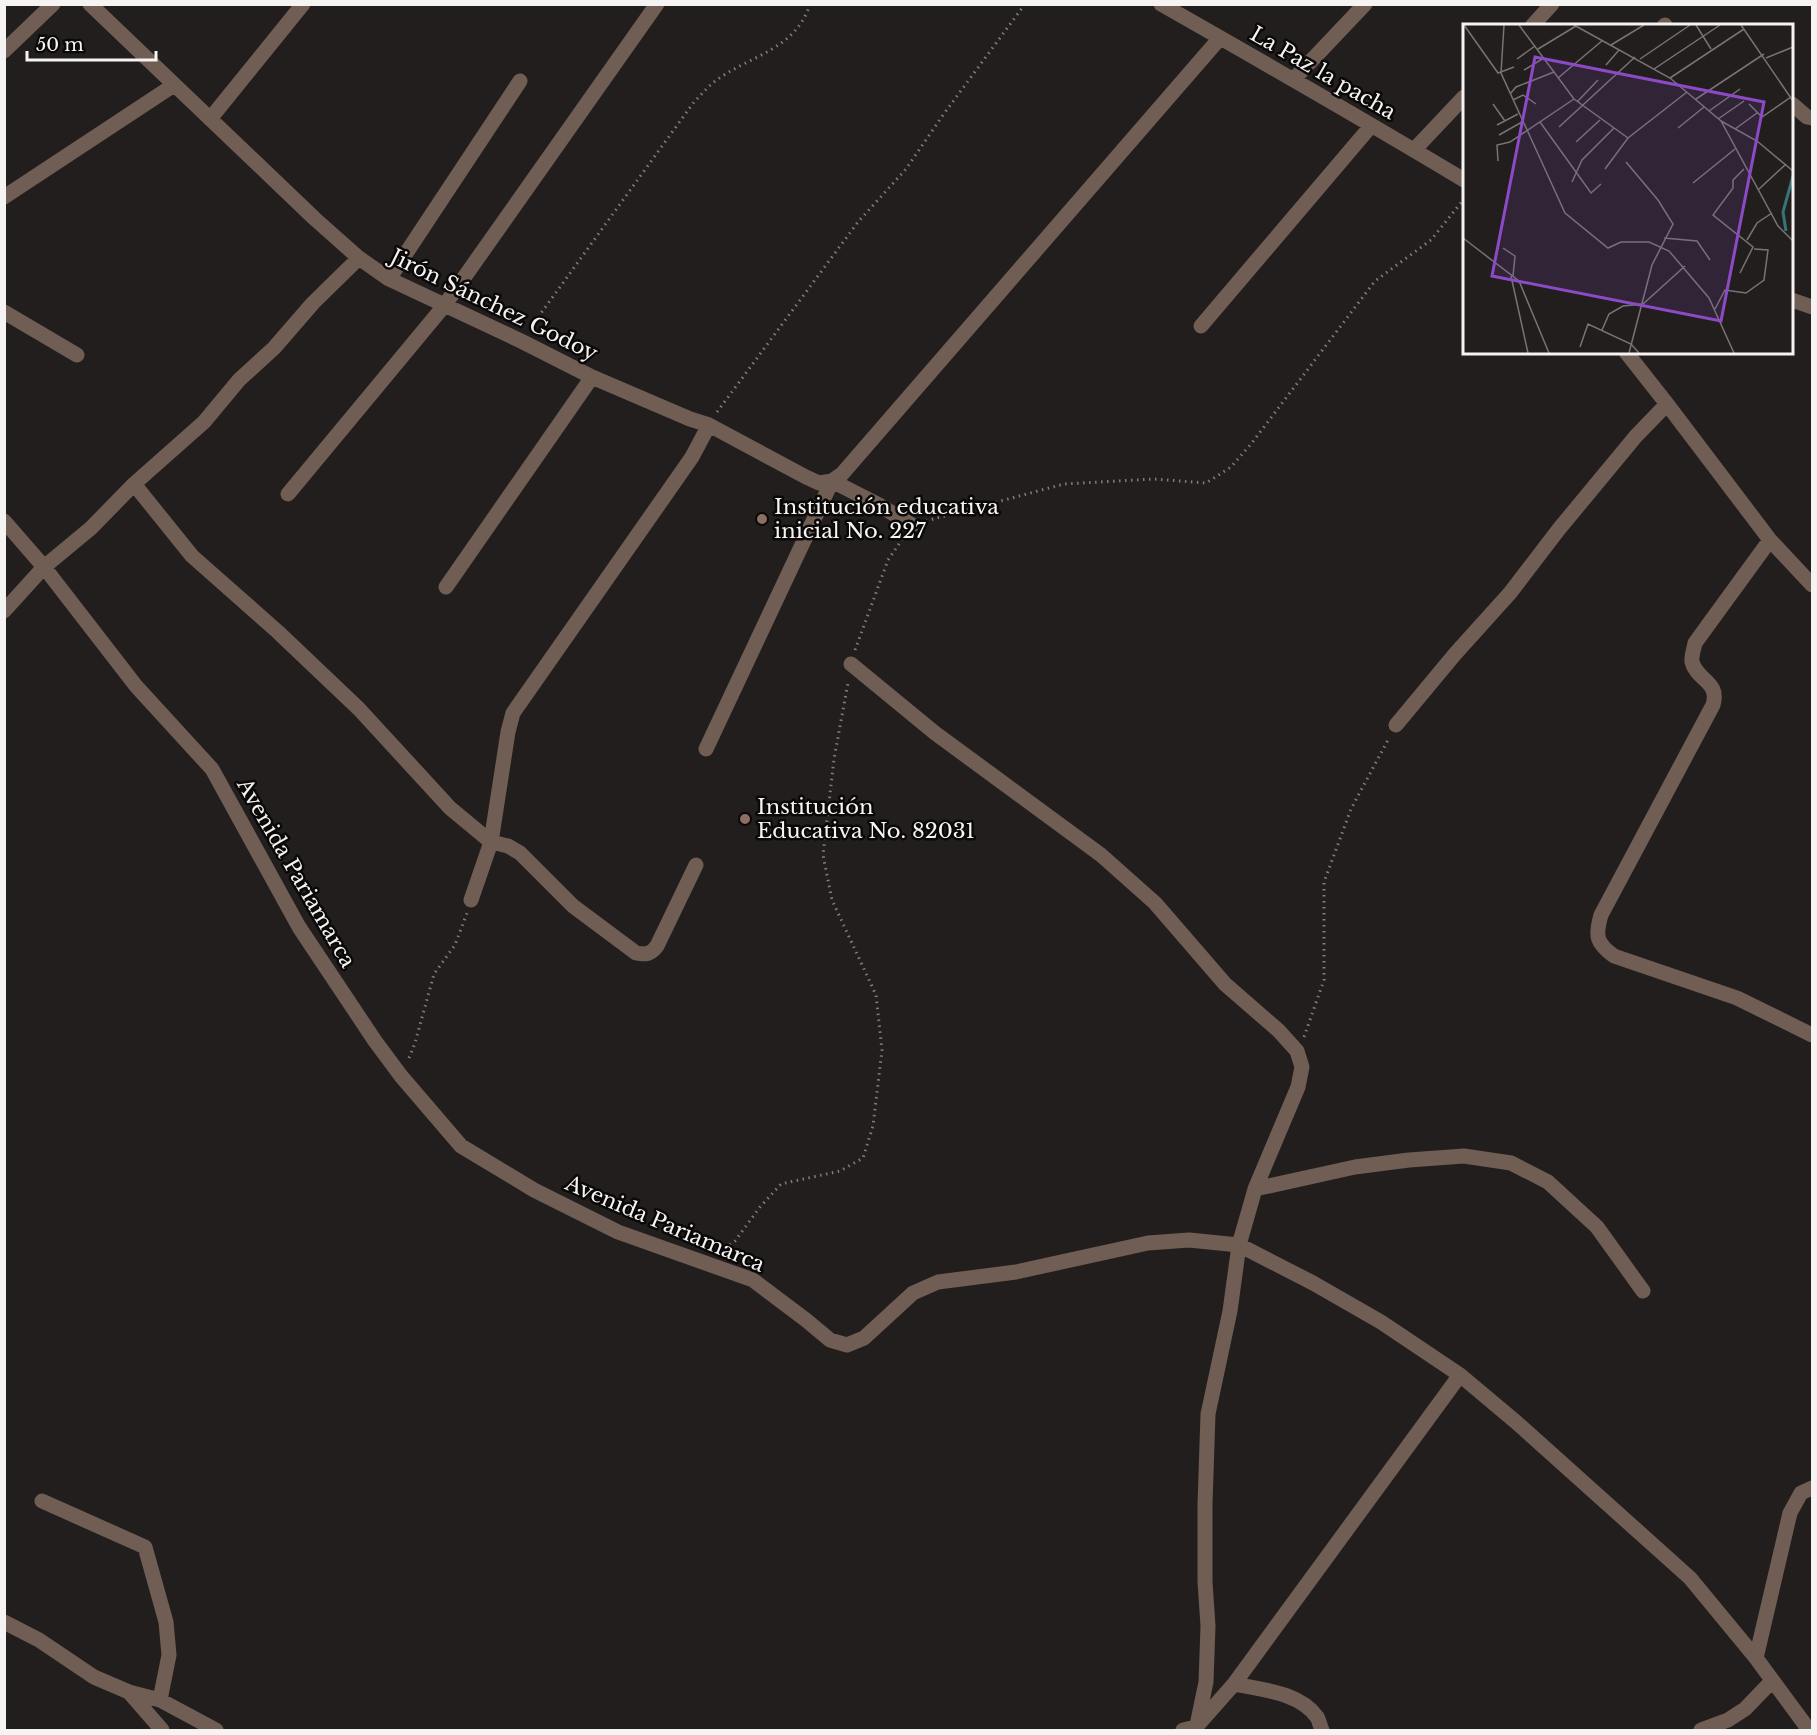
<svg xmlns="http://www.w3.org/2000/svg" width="1817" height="1735" viewBox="0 0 1817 1735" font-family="'Libre Baskerville',serif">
<rect width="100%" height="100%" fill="#221e1d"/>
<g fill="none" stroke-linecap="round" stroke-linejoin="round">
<path stroke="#807d7c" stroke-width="3" stroke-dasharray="1.5 4.5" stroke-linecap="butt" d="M 531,327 L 694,102 C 702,94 709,85 718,79 C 752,55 796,49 810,4
M 717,412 L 858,222 L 906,169 L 943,115 L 1025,4
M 926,521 L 1064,484 L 1154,479 L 1206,483 L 1231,467 L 1251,444 L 1375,281 L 1431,240 L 1464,199
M 855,650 L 888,560 L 903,538
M 1304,1037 L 1324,980 L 1324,882 L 1351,809 L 1389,738
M 409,1058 L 415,1043 L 434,974 L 455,945 L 467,913
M 720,1252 L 735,1241 L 760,1207 L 781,1184 L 840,1171 L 863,1158 L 873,1126 L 882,1050 L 876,995 L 832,900 L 823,855 L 834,759 L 848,683"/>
<path stroke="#705d53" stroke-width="15" d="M 90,4 L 315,219 L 359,258 L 389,279 L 521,341 L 592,377 L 690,419 L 709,425 L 806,477 L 819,483 L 832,481 L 879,505 L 912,525
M 1161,4 C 1263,62 1364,120 1464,180
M 1532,26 L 1552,4
M 1664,26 L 1665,25
M 4,51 L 53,4
M 1294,79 L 1365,4
M 1792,104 L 1807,117 L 1812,118
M 210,119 L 303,4
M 1414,150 L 1464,97
M 4,197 L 174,85
M 389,279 L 520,81
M 1792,300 L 1812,307
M 4,312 L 77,355
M 1201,326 L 1371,126
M 1626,352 L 1667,404 L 1770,540 L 1812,585
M 134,484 L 192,556 L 278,632 L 359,709 L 450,808 L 491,842 L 508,846 L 520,853 L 573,906 L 636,953 C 646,955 651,954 657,946 L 696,865
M 288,494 L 444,306 L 657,4
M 4,521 L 44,567 L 136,686 L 212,769 L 299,927 L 375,1041 L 401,1076 L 461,1146 L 534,1190 L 618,1232 L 753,1280 L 806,1320 L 830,1340 L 847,1345 L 864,1338 L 913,1293 L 938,1282 L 1016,1272 L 1148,1243 L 1189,1240 L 1239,1245 L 1313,1283 L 1381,1322 L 1460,1375 L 1516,1422 L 1690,1578 L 1756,1658 L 1809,1730
M 1770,540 L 1695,643 C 1694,649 1691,656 1692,662 C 1697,681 1720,681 1713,705 L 1601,915 C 1595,936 1596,943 1614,956 L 1737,998 L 1812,1035
M 446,587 L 592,377
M 4,611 L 44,567 L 91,528 L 134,484 L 204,422 L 239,380 L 274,348 L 313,303 L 359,258
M 851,664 L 935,733 L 1101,855 L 1155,903 L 1225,984 L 1279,1031 L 1297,1051 L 1302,1067 L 1298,1087 L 1255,1189 L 1239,1245 L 1230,1311 L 1208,1414 L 1205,1504 L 1205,1582 L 1208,1626 L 1206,1682 L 1196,1730
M 1396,725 L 1455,654 L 1510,593 L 1559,529 L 1636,436 L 1667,404
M 706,749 L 832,481 L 842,474 L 1220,38
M 471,900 L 491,842 L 508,732 L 513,713 L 692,457 L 709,425
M 1255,1189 L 1355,1167 L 1409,1160 L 1464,1156 L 1511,1163 L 1548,1182 L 1597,1227 L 1643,1291
M 42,1501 L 145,1547 L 166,1622 L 169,1655 L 160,1700
M 4,1622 L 39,1640 L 94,1677 L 129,1692 L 160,1700 L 216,1730
M 1756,1658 L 1790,1513 L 1801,1493 L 1812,1488
M 1234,1684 C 1262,1690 1299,1692 1317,1717 C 1319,1720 1320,1726 1322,1730
M 129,1692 L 162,1730
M 1183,1730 L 1196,1727 L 1234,1684 L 1460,1375
M 1701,1730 L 1728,1720 L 1745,1709 L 1772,1681"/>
</g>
<g fill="#8d6e63" stroke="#0a0908" stroke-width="2">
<circle cx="762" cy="519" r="6"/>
<circle cx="745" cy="819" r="6"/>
</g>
<g text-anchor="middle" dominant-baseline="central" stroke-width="5" stroke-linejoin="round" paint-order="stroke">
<g font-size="21" fill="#f6f4f3" stroke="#0a0908">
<text transform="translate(1323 73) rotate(30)">La Paz la pacha</text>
<text transform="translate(494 305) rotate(26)">Jirón Sánchez Godoy</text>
<text transform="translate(296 873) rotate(60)">Avenida Pariamarca</text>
<text transform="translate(665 1224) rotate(23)">Avenida Pariamarca</text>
</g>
<g font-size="21" fill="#f6f4f3" stroke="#0a0908" text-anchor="start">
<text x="774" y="507">Institución educativa<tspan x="774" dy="24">inicial No. 227</tspan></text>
<text x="757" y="807">Institución<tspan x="757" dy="24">Educativa No. 82031</tspan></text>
</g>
</g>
<g transform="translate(1463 24)">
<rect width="330" height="330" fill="#221e1d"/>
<path fill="none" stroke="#367576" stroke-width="3" d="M 323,207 L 320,188 L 330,152"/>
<path fill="none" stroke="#777473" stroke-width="1.5" d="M 1,1 L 35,49 L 51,43M 41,1 L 38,49 L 102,189 L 145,224 L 158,218 L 186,218 L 206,227 L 246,274 L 271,329M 56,1 L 111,75 L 165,114M 111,1 L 207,54 L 258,97 L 315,202 L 330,217M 233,1 L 248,25M 278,1 L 330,77M 148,21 L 181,1M 75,25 L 113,2M 303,34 L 330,23M 54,35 L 72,22M 177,35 L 227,1M 143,41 L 156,26M 191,45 L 257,1M 61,46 L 81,34M 95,54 L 140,16M 207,54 L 281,5M 47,70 L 53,63 L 91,48M 233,75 L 301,30M 50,76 L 60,71 L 73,80M 114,78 L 135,56M 30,80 L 42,97M 286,80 L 299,93 L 328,73M 246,87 L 277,65M 255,95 L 281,77M 258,97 L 294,117 L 330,147M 77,98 L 128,169 L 138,160M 34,101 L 55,90M 96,103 L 172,33M 215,104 L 241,83M 272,105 L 294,89M 36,111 L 59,98M 113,118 L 137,96M 35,137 L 34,121 L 47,118 L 111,75M 163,138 L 195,176 L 210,200 L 189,241 L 166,329M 142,145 L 165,114 L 224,68M 109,158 L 119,136 L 151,104M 230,159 L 272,125M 295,166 L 323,140M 0,214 L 56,257 L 86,329M 201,214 L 234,217 L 247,236M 284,216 L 294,199 L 309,189M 40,224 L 52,232 L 50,252M 277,249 L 290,223 L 250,191 L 270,164 L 270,156 L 281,145M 48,252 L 65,329M 252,285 L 262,266 L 283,269 L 301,256 L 305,226 L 291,225M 139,306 L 146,290 L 160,282 L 180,280 L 222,242M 117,323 L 125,300 L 168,320 L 176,329"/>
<path fill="#8d4ac7" fill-opacity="0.15" stroke="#8d4ac7" stroke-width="3" d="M 72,33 L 301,78 L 258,297 L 29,252 Z"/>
<rect width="330" height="330" fill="none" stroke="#f6f4f3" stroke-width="3"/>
</g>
<rect width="1817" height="1735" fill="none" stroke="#f6f4f3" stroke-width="12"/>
<path d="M27 51v9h129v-9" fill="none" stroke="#f6f4f3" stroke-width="3"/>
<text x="36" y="51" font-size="18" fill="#f6f4f3" stroke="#0a0908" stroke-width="4.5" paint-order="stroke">50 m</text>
</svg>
